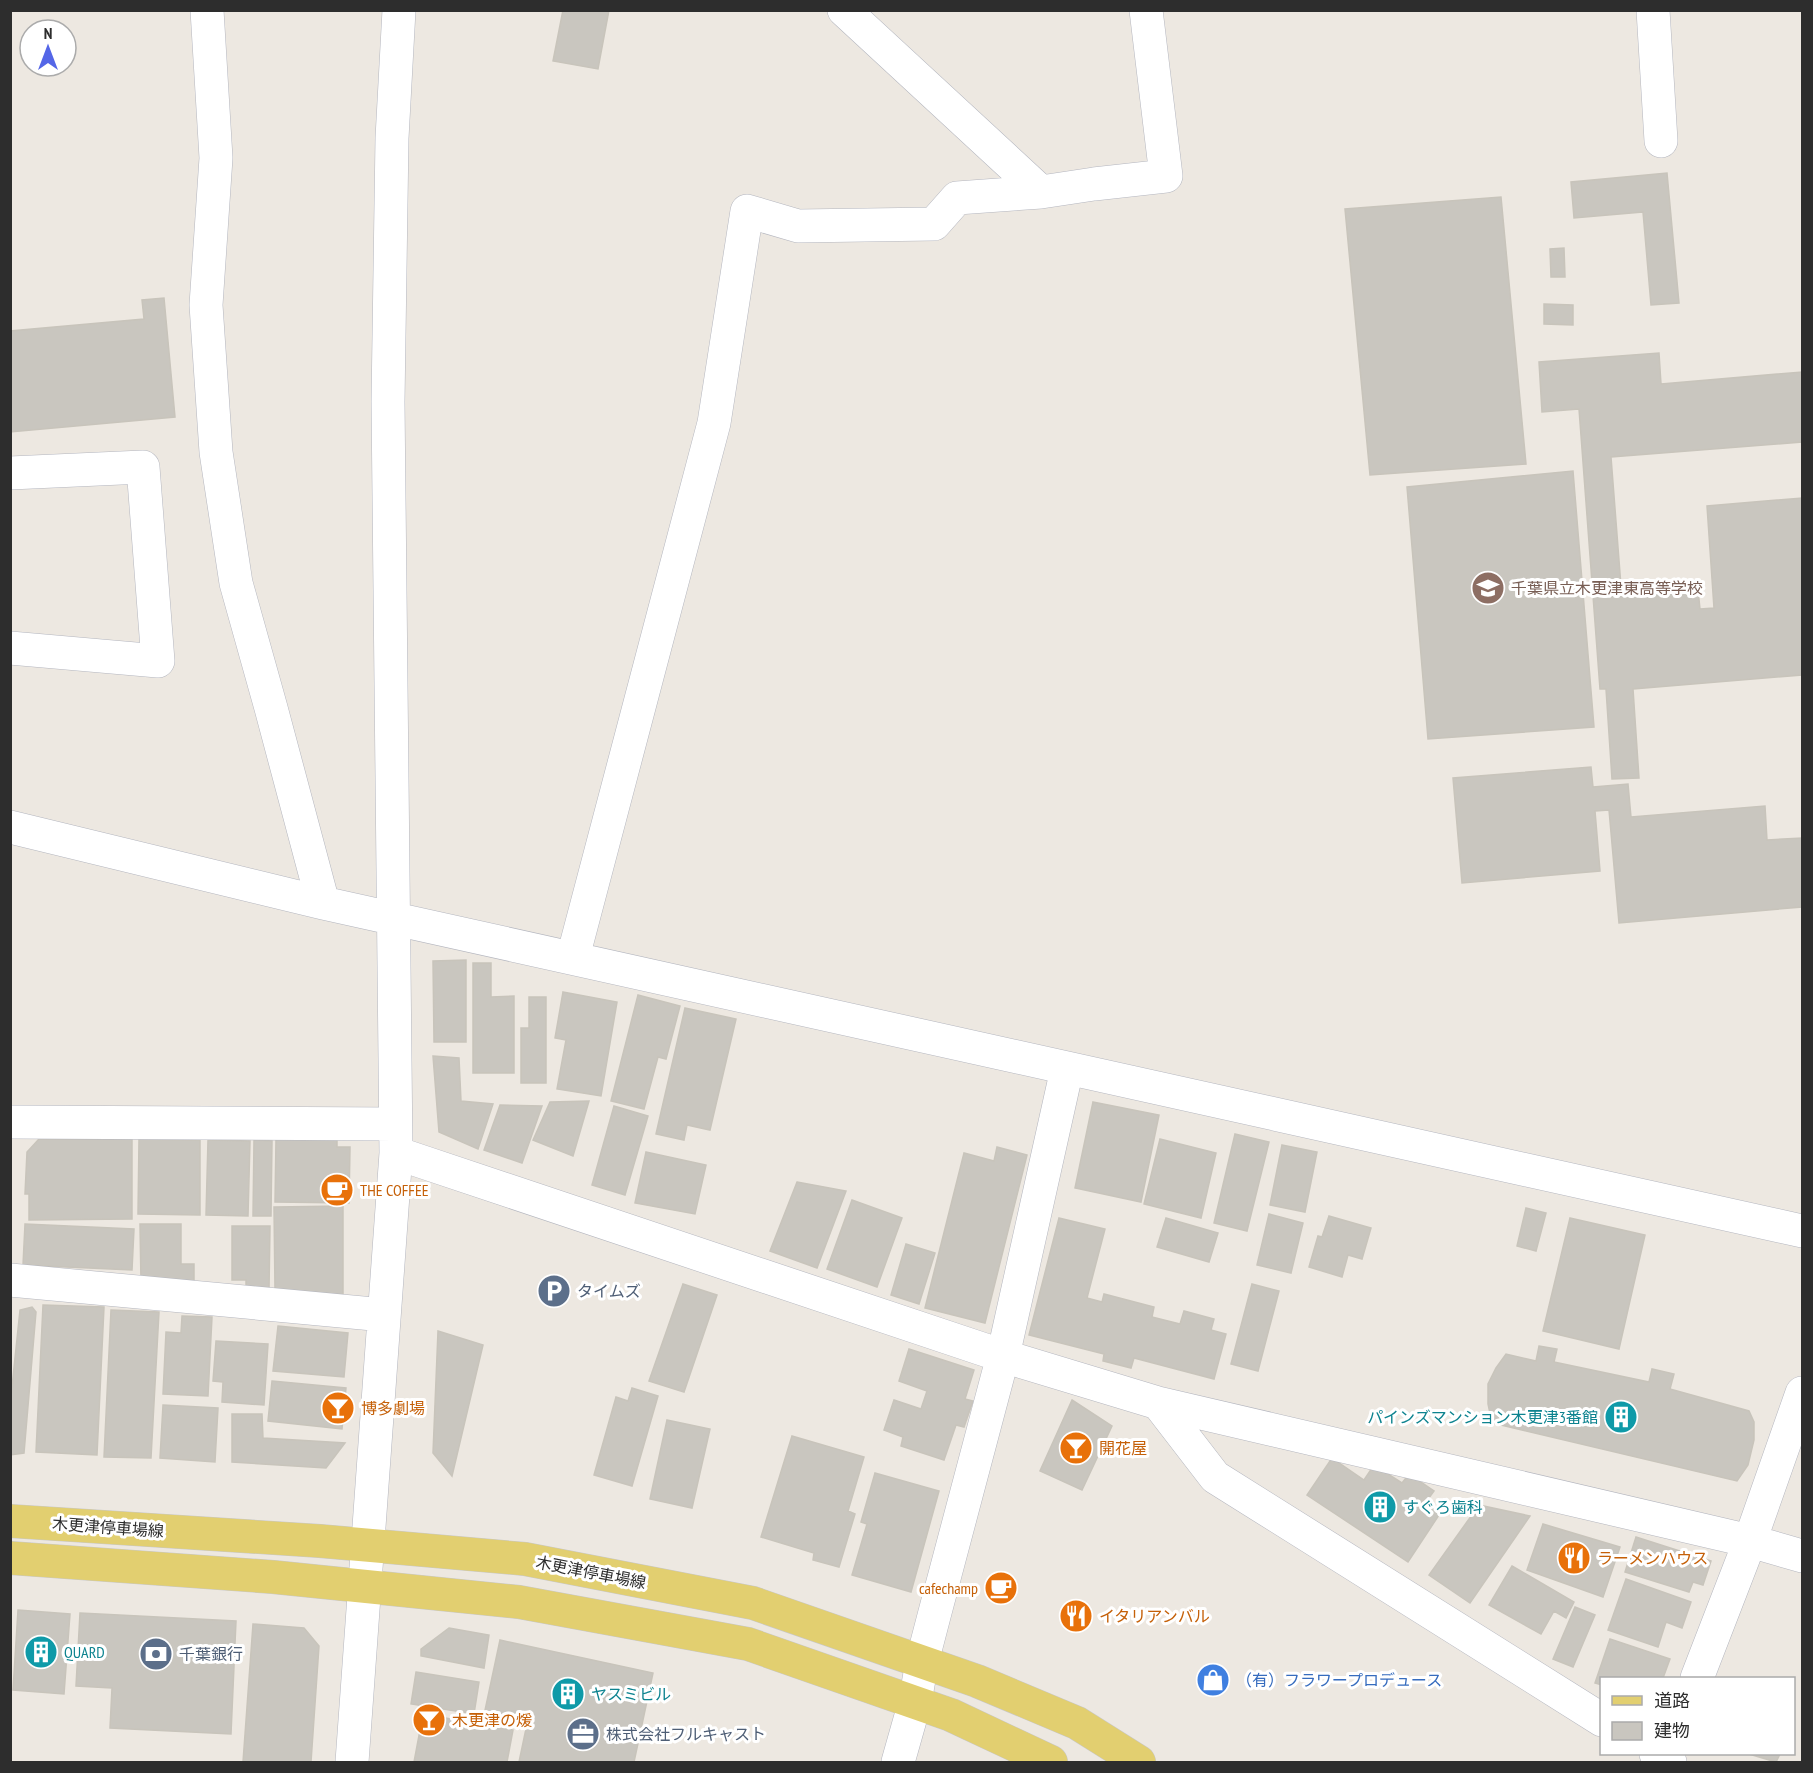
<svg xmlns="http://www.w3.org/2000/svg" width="1813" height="1773" viewBox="0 0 1813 1773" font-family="'PT Sans Narrow','Noto Sans JP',sans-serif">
<rect width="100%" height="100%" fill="#ede8e1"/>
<path fill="#c9c6bf" stroke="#c8c4bb" stroke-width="1.5" d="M 563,10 L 609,10 L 598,69 L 553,61 Z
M 1667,173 L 1679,303 L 1651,305 L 1643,212 L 1574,218 L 1571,182 Z
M 1501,197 L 1526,464 L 1370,475 L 1345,209 Z
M 1564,248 L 1565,277 L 1551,277 L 1550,249 Z
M 164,298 L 175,417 L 10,432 L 10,331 L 144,319 L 142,300 Z
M 1544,304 L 1573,305 L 1573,325 L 1544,324 Z
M 1659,353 L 1661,384 L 1802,372 L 1802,442 L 1611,457 L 1621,586 L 1697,580 L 1700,609 L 1714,608 L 1707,506 L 1802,498 L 1802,675 L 1633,689 L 1639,778 L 1612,779 L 1606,689 L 1600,689 L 1579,409 L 1542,412 L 1539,362 Z
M 1573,471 L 1594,727 L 1428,739 L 1407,487 Z
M 1591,767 L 1593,787 L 1628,784 L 1631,817 L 1765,806 L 1767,840 L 1802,838 L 1802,907 L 1619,923 L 1609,810 L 1595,811 L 1600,871 L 1462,883 L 1453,778 Z
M 466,960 L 466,1042 L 434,1042 L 433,961 Z
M 473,963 L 491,963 L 491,997 L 514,996 L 514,1073 L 473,1073 Z
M 563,992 L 617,1002 L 601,1096 L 557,1089 L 566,1040 L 555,1038 Z
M 638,995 L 680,1006 L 666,1059 L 658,1057 L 644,1109 L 611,1101 Z
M 529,997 L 546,997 L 546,1083 L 521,1083 L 521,1028 L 529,1028 Z
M 685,1008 L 736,1019 L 710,1130 L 687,1125 L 684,1140 L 656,1134 Z
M 433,1056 L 459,1058 L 461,1101 L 493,1104 L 478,1149 L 439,1132 Z
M 589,1101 L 573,1156 L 533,1140 L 550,1102 Z
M 1093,1102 L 1159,1115 L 1141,1202 L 1075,1188 Z
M 500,1105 L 542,1106 L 522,1163 L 484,1150 Z
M 614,1106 L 648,1116 L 625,1195 L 592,1185 Z
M 1235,1134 L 1269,1142 L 1247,1231 L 1214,1223 Z
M 39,1139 L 132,1139 L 132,1219 L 29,1220 L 29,1194 L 25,1194 L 27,1152 Z
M 139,1139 L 200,1140 L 200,1215 L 138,1214 Z
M 276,1139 L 337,1140 L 337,1147 L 350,1147 L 349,1203 L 275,1202 Z
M 1160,1139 L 1216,1153 L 1201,1218 L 1144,1204 Z
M 208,1140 L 250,1141 L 248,1216 L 206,1215 Z
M 254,1140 L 272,1141 L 271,1216 L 253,1216 Z
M 1282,1145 L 1317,1152 L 1305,1212 L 1270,1205 Z
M 997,1147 L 1027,1155 L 985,1323 L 925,1308 L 964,1153 L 994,1161 Z
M 646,1152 L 706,1165 L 695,1214 L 635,1203 Z
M 797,1182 L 846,1191 L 817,1268 L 770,1251 Z
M 852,1200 L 902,1218 L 877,1287 L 827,1269 Z
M 343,1206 L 343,1296 L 275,1290 L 274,1207 Z
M 1526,1208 L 1546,1213 L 1536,1251 L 1517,1246 Z
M 1269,1214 L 1303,1223 L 1291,1273 L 1257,1265 Z
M 1329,1216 L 1371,1228 L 1362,1259 L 1348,1255 L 1342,1277 L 1309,1267 L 1318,1236 L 1322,1237 Z
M 1059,1218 L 1105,1229 L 1087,1298 L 1102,1302 L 1104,1294 L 1154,1307 L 1152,1317 L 1180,1324 L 1184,1311 L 1214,1319 L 1211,1330 L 1226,1334 L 1214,1379 L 1134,1358 L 1131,1368 L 1103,1361 L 1104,1354 L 1029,1335 Z
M 1166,1218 L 1218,1233 L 1209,1262 L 1157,1247 Z
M 1570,1218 L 1645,1235 L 1619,1349 L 1543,1331 Z
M 25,1224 L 134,1229 L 132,1270 L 23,1265 Z
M 140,1224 L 181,1224 L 181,1264 L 194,1264 L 194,1282 L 141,1282 Z
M 232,1226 L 270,1226 L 269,1290 L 246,1290 L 246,1280 L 232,1280 Z
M 906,1244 L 935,1253 L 919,1304 L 891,1295 Z
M 683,1284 L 717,1295 L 684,1392 L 649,1381 Z
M 1252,1284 L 1279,1291 L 1258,1371 L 1231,1364 Z
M 43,1305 L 104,1307 L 97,1455 L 36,1452 Z
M 32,1307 L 36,1312 L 24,1453 L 10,1455 L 10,1406 L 20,1310 Z
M 111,1310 L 159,1312 L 151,1458 L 104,1457 Z
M 182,1316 L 212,1317 L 208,1396 L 163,1394 L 166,1332 L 181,1333 Z
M 278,1326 L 348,1333 L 344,1377 L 273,1371 Z
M 438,1331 L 483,1345 L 452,1476 L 433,1453 Z
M 216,1341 L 268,1344 L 264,1405 L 222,1402 L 223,1382 L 213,1381 Z
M 1539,1346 L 1557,1349 L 1554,1362 L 1649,1382 L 1652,1369 L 1674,1374 L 1670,1389 L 1749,1411 L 1754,1422 L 1754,1440 L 1748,1465 L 1737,1481 L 1492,1423 L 1488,1404 L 1488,1384 L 1496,1368 L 1506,1354 L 1536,1361 Z
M 909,1349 L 974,1370 L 965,1399 L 973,1401 L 964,1427 L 956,1425 L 944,1460 L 901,1446 L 903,1437 L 884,1430 L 894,1400 L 921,1409 L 927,1391 L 899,1381 Z
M 272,1381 L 346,1388 L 342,1429 L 268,1421 Z
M 632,1388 L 658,1396 L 632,1486 L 594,1475 L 616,1397 L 628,1401 Z
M 1072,1400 L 1112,1426 L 1082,1490 L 1040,1471 Z
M 163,1405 L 218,1408 L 215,1462 L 160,1458 Z
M 232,1414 L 262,1414 L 263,1438 L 345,1443 L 326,1468 L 232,1462 Z
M 667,1420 L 710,1429 L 692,1508 L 650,1499 Z
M 792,1436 L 864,1457 L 848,1511 L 855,1514 L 839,1567 L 813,1560 L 814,1553 L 761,1537 Z
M 1332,1458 L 1364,1480 L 1374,1465 L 1402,1483 L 1409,1474 L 1434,1491 L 1426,1502 L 1441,1512 L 1408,1562 L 1307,1495 Z
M 875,1473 L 939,1491 L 911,1592 L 852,1575 L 867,1524 L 861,1522 Z
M 1479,1505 L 1530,1516 L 1470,1603 L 1429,1575 Z
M 1543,1524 L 1620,1547 L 1603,1597 L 1527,1570 Z
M 1636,1537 L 1711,1561 L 1703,1585 L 1693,1582 L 1689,1592 L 1625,1572 Z
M 1512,1566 L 1574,1602 L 1566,1618 L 1554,1611 L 1541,1634 L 1489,1605 Z
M 1626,1579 L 1691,1602 L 1682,1628 L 1666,1622 L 1658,1647 L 1608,1630 Z
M 1575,1607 L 1595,1615 L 1573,1667 L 1553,1659 Z
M 18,1610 L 70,1614 L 64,1694 L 13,1690 Z
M 80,1613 L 236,1621 L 231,1734 L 110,1728 L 112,1688 L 76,1686 Z
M 253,1624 L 304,1628 L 319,1646 L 311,1762 L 243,1762 Z
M 449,1628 L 489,1635 L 484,1668 L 421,1656 L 421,1649 Z
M 1610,1639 L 1670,1659 L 1663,1678 L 1602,1678 L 1602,1685 L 1595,1683 Z
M 500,1640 L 653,1673 L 634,1762 L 519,1762 L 527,1724 L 484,1715 Z
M 416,1672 L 479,1682 L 474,1714 L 411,1704 Z
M 423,1714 L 513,1730 L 507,1762 L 414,1762 Z
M 1749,1754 L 1780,1754 L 1776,1762 Z"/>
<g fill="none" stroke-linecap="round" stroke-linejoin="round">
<g stroke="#b4b6bf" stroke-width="34">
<path id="minor" d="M 207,10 L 216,158 L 206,305 L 216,452 L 236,583 L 271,708 L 323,903
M 844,10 L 1041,192
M 1653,10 L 1661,141
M 10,473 L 143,467 L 158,661 L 10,648
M 10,827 L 323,903 L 1802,1231
M 573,957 L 714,423 L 747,211 L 798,226 L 934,224 L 957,198 L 1041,192 L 1094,184 L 1166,176 L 1146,10
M 10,1122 L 395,1124
M 396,1153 L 1003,1356 L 1158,1403 L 1750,1541 L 1802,1556
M 10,1280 L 384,1315
M 1158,1403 L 1215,1477 L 1602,1720
M 1697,1678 L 1750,1541 L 1802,1393
M 1656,1754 L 1670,1762
M 352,1762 L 396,1153 L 388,402 L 392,138 L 399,10
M 898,1762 L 915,1702 L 922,1662 L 934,1616 L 1003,1356 L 1067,1069"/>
</g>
<g stroke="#c8c8c8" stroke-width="34">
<path id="major" d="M 10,1521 L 320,1541 L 525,1559 L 753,1603 L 977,1681 L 1077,1723 L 1139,1762
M 10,1558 L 273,1577 L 519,1602 L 748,1644 L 951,1715 L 1051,1762"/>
</g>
<use href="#minor" stroke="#fff" stroke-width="33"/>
<use href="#major" stroke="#e2cf70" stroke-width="33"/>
</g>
<defs>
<g id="school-disc" transform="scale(1.725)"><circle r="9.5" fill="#8d6e63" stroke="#fff"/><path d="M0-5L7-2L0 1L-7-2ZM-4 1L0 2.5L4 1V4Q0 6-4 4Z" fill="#fff"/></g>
<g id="cafe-disc" transform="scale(1.725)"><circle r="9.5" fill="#e8710a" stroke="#fff"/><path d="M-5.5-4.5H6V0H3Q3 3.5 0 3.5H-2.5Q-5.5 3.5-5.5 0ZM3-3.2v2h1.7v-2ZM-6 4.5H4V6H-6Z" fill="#fff"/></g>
<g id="parking-disc" transform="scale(1.725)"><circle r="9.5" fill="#5c6f8a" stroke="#fff"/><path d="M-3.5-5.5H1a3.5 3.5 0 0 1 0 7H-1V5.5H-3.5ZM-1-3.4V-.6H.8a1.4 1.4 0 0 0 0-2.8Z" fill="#fff"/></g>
<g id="bar-disc" transform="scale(1.725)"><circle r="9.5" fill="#e8710a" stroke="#fff"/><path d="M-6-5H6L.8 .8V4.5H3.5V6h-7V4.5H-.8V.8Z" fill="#fff"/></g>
<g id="building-disc" transform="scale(1.725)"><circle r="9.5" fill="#0f9aa8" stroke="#fff"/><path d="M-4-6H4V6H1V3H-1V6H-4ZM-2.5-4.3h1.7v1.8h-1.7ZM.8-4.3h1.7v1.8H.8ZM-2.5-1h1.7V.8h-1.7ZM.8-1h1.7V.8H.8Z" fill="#fff"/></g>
<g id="restaurant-disc" transform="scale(1.725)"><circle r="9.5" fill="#e8710a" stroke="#fff"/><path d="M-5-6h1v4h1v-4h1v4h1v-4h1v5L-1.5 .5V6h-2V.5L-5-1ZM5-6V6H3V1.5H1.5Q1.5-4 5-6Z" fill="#fff"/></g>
<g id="bank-disc" transform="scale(1.725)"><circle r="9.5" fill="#5c6f8a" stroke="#fff"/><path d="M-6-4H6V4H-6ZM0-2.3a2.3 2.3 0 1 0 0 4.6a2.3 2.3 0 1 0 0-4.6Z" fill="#fff"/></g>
<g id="shop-disc" transform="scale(1.725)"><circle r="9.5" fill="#3f7fe0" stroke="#fff"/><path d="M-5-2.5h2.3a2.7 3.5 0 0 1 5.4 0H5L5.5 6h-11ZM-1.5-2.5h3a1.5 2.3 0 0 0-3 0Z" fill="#fff"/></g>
<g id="office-disc" transform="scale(1.725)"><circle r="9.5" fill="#5c6f8a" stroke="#fff"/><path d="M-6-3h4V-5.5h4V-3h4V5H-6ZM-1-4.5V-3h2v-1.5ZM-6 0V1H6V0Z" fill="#fff"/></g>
</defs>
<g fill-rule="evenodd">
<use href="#school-disc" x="1488" y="588"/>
<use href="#cafe-disc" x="337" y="1190"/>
<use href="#parking-disc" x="554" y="1291"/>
<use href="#bar-disc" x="338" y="1408"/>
<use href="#building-disc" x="1621" y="1417"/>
<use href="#bar-disc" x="1076" y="1448"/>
<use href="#building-disc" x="1380" y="1507"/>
<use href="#restaurant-disc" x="1574" y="1558"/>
<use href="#cafe-disc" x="1001" y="1588"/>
<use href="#restaurant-disc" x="1076" y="1616"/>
<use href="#building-disc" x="41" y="1652"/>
<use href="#bank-disc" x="156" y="1654"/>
<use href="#shop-disc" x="1213" y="1680"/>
<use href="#building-disc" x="568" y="1694"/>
<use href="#bar-disc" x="429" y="1720"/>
<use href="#office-disc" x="583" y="1734"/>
</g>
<g text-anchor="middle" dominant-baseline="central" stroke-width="6" stroke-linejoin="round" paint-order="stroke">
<g font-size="16" fill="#785e54" stroke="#fff" text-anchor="start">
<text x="1511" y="588">千葉県立木更津東高等学校</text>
</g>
<g font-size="16" fill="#c56008" stroke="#fff" text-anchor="start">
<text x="360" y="1190">THE COFFEE</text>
<text x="361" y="1408">博多劇場</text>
<text x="1099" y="1448">開花屋</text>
<text x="1597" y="1558">ラーメンハウス</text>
<text x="978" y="1588" text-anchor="end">cafechamp</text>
<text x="1099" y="1616">イタリアンバル</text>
<text x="452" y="1720">木更津の煖</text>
</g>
<g font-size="16" fill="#4e5e75" stroke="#fff" text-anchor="start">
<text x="577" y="1291">タイムズ</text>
<text x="179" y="1654">千葉銀行</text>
<text x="606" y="1734">株式会社フルキャスト</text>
</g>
<g font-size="16" fill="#0d838f" stroke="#fff" text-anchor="start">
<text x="1598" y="1417" text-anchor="end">パインズマンション木更津3番館</text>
<text x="1403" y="1507">すぐろ歯科</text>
<text x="64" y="1652">QUARD</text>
<text x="591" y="1694">ヤスミビル</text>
</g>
<g font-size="16" fill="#2d2d2d" stroke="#fff">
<text transform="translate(108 1527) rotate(4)">木更津停車場線</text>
<text transform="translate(591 1572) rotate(11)">木更津停車場線</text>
</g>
<g font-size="16" fill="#366cbe" stroke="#fff" text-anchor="start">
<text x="1236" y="1680">（有）フラワープロデュース</text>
</g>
</g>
<rect width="1813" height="1773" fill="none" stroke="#2d2d2d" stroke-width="24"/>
<rect x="1600" y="1677" width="195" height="78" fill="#ffffff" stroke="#ababab" stroke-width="1.5"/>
<rect x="1612" y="1696" width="30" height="9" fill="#e2cf70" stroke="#ababab" stroke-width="1.5"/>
<text x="1654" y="1707" font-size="18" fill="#2d2d2d">道路</text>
<rect x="1612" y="1722" width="30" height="18" fill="#c9c6bf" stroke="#ababab" stroke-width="1.5"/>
<text x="1654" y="1737" font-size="18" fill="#2d2d2d">建物</text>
<g transform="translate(48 48)"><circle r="28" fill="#ffffff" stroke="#ababab" stroke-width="1.5"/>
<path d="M0-4.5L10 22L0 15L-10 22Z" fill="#5466e7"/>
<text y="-9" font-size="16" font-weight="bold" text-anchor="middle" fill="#2d2d2d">N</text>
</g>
</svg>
